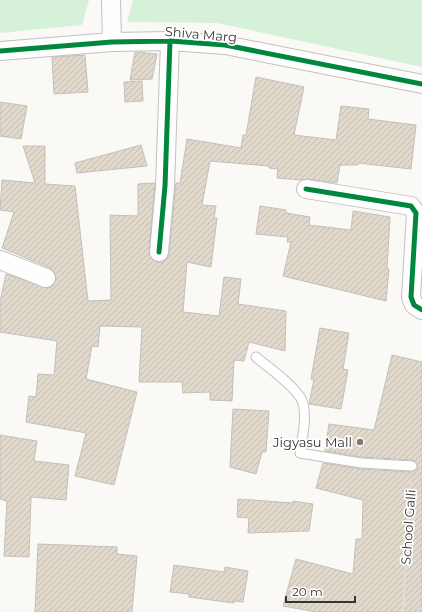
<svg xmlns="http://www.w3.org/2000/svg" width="422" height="612" viewBox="0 0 422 612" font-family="Montserrat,sans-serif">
<defs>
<pattern id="building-hatch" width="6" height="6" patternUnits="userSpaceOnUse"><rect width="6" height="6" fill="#e0d9cc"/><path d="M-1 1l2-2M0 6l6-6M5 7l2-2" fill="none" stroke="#c1bbb0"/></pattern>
</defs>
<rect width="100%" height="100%" fill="#fbf9f5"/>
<path fill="#d6f1d9" d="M 0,0 L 89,0 L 82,25 L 0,33 Z
M 133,0 L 422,0 L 422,67 L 217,23 L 127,22 Z"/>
<path fill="url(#building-hatch)" stroke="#c2c0bd" d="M 135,52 L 157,54 L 152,79 L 130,80 Z
M 85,55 L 88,92 L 54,94 L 52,57 Z
M 256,77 L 304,87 L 294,135 L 336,140 L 341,106 L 369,109 L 368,119 L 416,125 L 411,169 L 358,163 L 358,165 L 340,165 L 337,183 L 308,179 L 301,180 L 277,178 L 278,169 L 269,168 L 269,166 L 210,161 L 202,205 L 216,206 L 214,218 L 217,218 L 211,267 L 187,262 L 183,312 L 219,316 L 224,277 L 241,279 L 238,304 L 286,311 L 285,351 L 249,342 L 244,361 L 234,360 L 232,401 L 210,400 L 210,392 L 183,393 L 182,382 L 139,382 L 142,327 L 100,326 L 98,347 L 92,346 L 86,379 L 137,392 L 114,485 L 75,476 L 86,433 L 26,422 L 29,396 L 36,397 L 38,374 L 54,375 L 57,341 L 0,332 L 0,302 L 6,274 L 47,288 L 53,286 L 56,277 L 54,272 L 50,268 L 2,248 L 14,212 L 0,210 L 2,180 L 35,183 L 23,146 L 45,146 L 45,184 L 75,186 L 88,301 L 111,300 L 110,215 L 138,216 L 138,184 L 155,183 L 149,251 L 153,260 L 158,262 L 163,262 L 167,258 L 169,253 L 176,183 L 180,183 L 187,139 L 241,148 L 243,135 L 246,135 Z
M 142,81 L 143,101 L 125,102 L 124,82 Z
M 0,102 L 27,106 L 21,139 L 0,136 Z
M 141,145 L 147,166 L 77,173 L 75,163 Z
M 260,206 L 286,210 L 286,213 L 310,217 L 309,225 L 351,230 L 353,211 L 390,217 L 387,269 L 389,269 L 386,301 L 283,276 L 291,242 L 287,242 L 288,237 L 256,234 Z
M 320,328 L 349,333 L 343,369 L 348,370 L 341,409 L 309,404 L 314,379 L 311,379 Z
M 392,355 L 422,362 L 422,612 L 316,612 L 283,606 L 296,559 L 353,574 L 356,539 L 362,539 L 363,500 L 316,488 L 323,463 L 361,469 L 412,472 L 417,469 L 417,464 L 413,460 L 362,457 L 325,451 L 329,424 L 374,430 Z
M 233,409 L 269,411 L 266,452 L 262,452 L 256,474 L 230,467 Z
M 0,435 L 37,441 L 34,461 L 69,465 L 66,500 L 31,497 L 29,557 L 4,556 L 7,501 L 0,499 Z
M 238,499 L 293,503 L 293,501 L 313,504 L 309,531 L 248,533 L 249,518 L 237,517 Z
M 38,544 L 117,547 L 117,554 L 137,556 L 132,612 L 35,612 Z
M 174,565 L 224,572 L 225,567 L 248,571 L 243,602 L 234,601 L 234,603 L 189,597 L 189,594 L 170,592 Z"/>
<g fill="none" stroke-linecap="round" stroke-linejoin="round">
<g stroke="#c2c0bd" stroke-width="11">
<path id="service" d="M 256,357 C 269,368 290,382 300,397 C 309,410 302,439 300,453 L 361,463 L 412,466"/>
</g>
<g stroke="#c2c0bd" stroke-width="20">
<path id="minor" d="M 111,0 L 112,42
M 0,51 L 112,42 L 170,41 L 225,45 L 422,84
M 306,189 L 411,206 L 416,213 L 411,297 L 414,305 L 422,310
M 159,252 L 165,186 L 170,41
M 0,260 L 46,278"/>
</g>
<path stroke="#dfdedc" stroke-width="2.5" stroke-dasharray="4 2" stroke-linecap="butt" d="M 403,612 L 411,481"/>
<use href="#service" stroke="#fefefe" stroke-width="9"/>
<use href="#minor" stroke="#fefefe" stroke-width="18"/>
<g stroke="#fff" stroke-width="8">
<path id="cycleway" d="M 0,51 L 112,42 L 170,41 L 225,45 L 422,84
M 306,189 L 411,206 L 416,213 L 411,297 L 414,305 L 422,310
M 159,252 L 165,186 L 170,41"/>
</g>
<use href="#cycleway" stroke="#00873e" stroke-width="5"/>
</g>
<circle fill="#7c7a76" stroke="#fff" stroke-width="1.5" cx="360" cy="442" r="4"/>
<g text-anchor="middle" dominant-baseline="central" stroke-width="3.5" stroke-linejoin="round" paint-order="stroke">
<g font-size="13" fill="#373532" stroke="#fff">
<text transform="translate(201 34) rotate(5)">Shiva Marg</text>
<text transform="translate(408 527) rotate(-86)">School Galli</text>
</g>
<g font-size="13" fill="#373532" stroke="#fff" text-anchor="end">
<text x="352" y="442">Jigyasu Mall</text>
</g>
</g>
<path d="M286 596v6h69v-6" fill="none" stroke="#373532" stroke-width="2"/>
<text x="292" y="596" font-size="12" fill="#373532" stroke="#ffffff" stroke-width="3" paint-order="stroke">20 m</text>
</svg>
